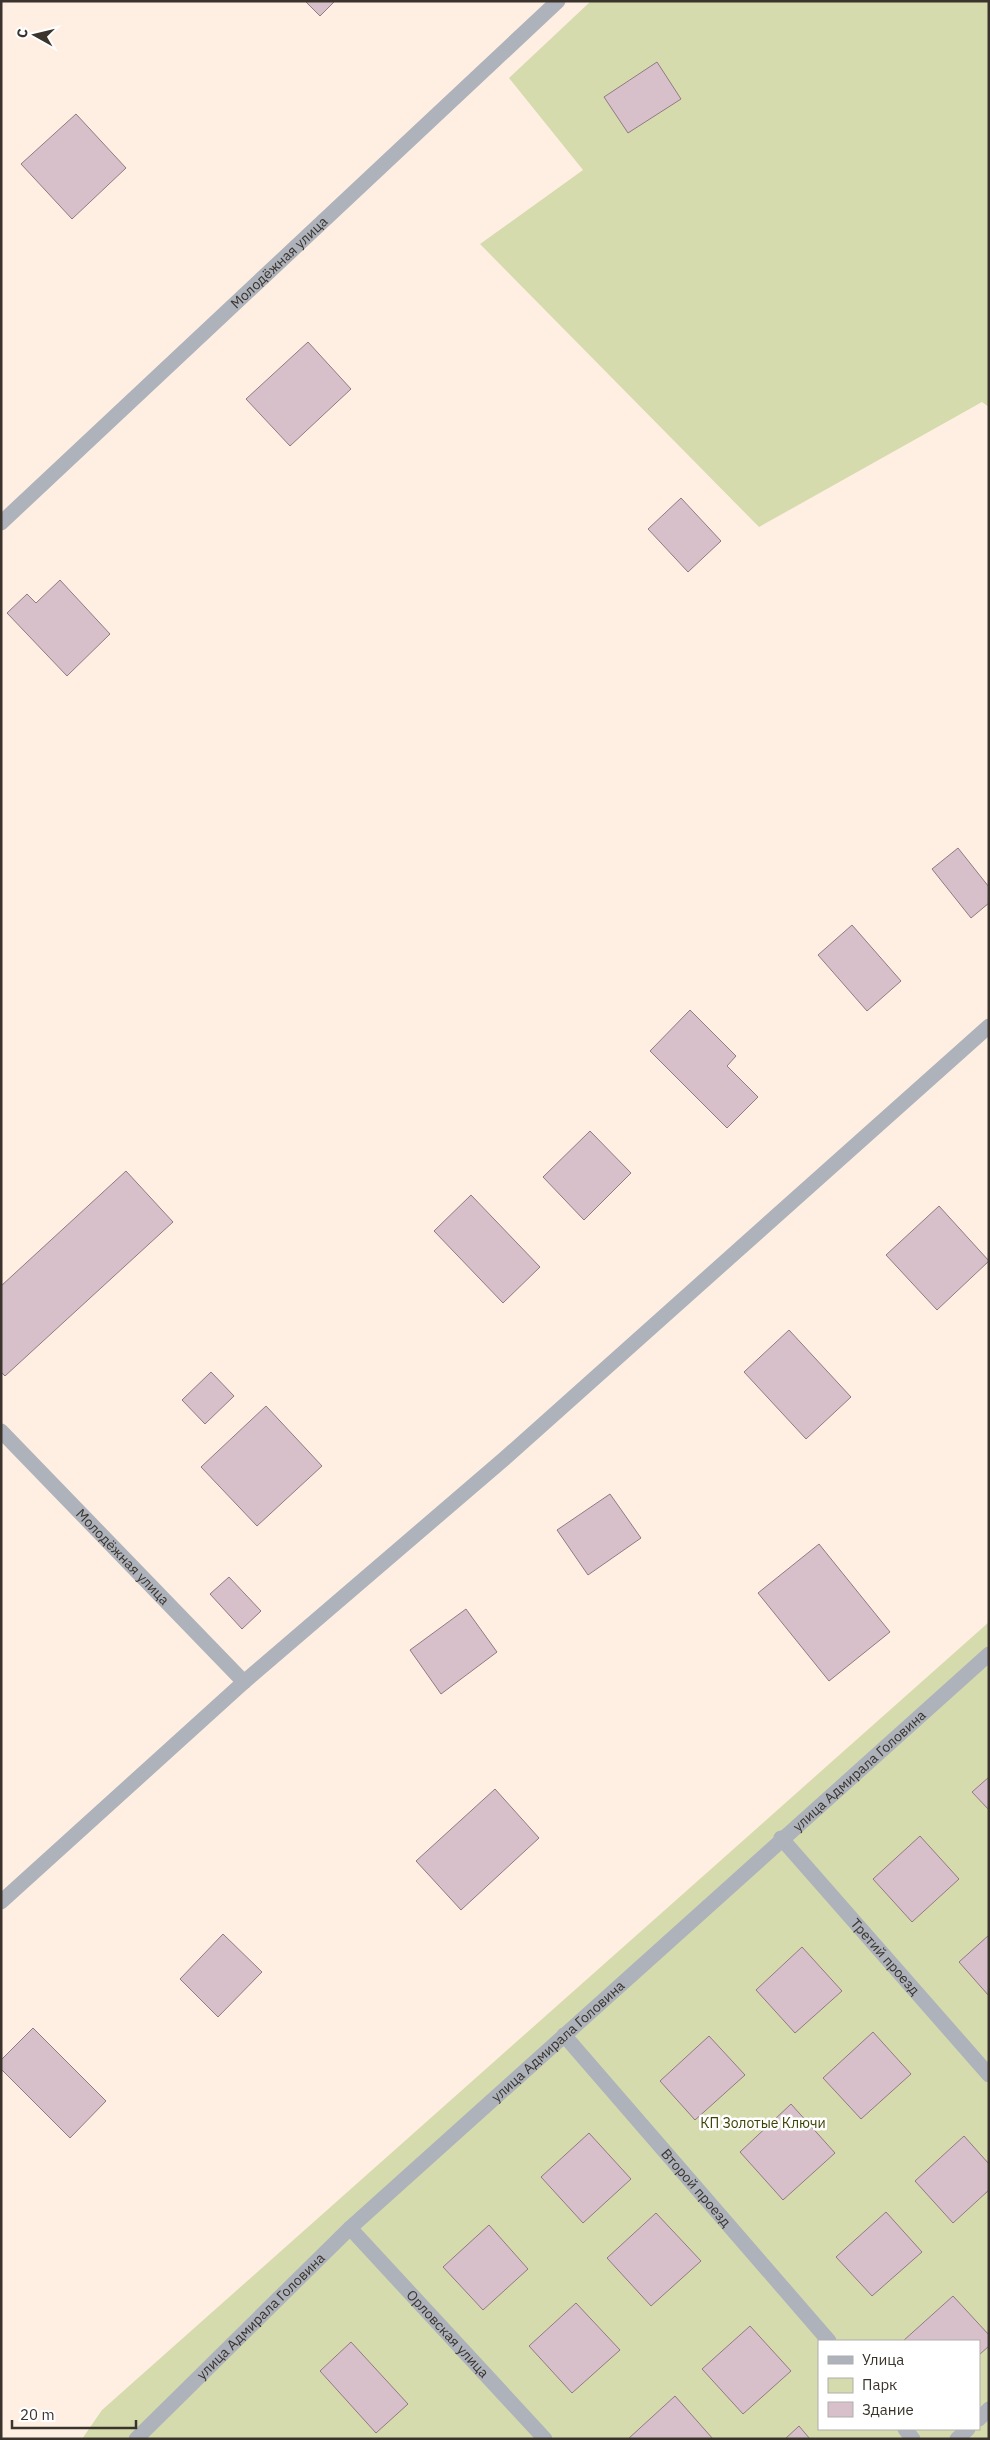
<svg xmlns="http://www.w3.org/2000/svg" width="990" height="2440" viewBox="0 0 990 2440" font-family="'IBM Plex Sans',sans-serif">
<rect width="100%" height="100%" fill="#ffefe2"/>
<path fill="#d5dbad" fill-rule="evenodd" d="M 591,1 L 989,1 L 989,407 L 982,402 L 759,527 L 480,244 L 583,170 L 509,78 Z
M 989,1622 L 989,2439 L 82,2439 L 102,2410 ZM 819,2341 L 979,2341 L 979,2429 L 819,2429 Z"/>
<path fill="#d8c0ca" stroke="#907a83" d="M 305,1 L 335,1 L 320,16 Z
M 657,62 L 681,99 L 628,133 L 604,97 Z
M 76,114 L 126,168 L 72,219 L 21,164 Z
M 308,342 L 351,389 L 290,446 L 246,399 Z
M 681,498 L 721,541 L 688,572 L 648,529 Z
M 60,580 L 110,634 L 67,676 L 7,613 L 27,594 L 36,603 Z
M 958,848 L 989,887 L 989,903 L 971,918 L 932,869 Z
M 852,925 L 901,981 L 867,1011 L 818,955 Z
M 690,1010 L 736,1056 L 727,1066 L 758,1097 L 727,1128 L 650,1051 Z
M 590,1131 L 631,1173 L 584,1220 L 543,1177 Z
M 126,1171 L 173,1222 L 5,1376 L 1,1372 L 1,1286 Z
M 471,1195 L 540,1267 L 503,1303 L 434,1231 Z
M 939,1206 L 989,1261 L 937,1310 L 886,1255 Z
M 789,1330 L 851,1397 L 806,1439 L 744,1372 Z
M 211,1372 L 234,1396 L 205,1424 L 182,1400 Z
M 266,1406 L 322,1466 L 257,1526 L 201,1467 Z
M 610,1494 L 641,1538 L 588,1575 L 557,1530 Z
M 819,1544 L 890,1632 L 829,1681 L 758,1593 Z
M 229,1577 L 261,1611 L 242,1629 L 210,1594 Z
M 466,1609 L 497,1652 L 441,1694 L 410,1650 Z
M 989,1777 L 989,1810 L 972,1792 Z
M 495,1789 L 539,1838 L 461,1910 L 416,1861 Z
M 920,1836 L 959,1879 L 912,1922 L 873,1879 Z
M 223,1934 L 262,1972 L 218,2017 L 180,1979 Z
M 989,1935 L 989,1996 L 959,1962 Z
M 802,1947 L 842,1991 L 795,2033 L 756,1990 Z
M 33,2028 L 106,2101 L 70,2138 L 1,2069 L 1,2060 Z
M 873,2032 L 911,2074 L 861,2119 L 823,2078 Z
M 709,2036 L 745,2075 L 695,2120 L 660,2081 Z
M 791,2104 L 835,2153 L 783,2200 L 740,2152 Z
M 589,2133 L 631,2179 L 583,2223 L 541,2177 Z
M 964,2136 L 989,2164 L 989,2190 L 953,2223 L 915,2181 Z
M 886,2212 L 922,2252 L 872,2296 L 836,2257 Z
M 656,2213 L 701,2261 L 651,2306 L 607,2258 Z
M 489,2225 L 528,2269 L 483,2310 L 443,2267 Z
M 953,2296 L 989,2335 L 989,2346 L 979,2355 L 979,2341 L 903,2341 Z
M 576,2303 L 620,2350 L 572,2393 L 529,2346 Z
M 750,2326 L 791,2371 L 743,2414 L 702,2369 Z
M 351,2342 L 408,2404 L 376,2433 L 320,2371 Z
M 675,2396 L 713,2439 L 628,2439 Z
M 799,2426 L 810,2439 L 785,2439 Z"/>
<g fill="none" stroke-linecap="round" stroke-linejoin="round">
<g stroke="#adb2bb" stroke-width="15">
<path id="s1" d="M 1,523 L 558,1"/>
<path id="s2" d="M 1,1431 L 244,1682"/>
<path id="s3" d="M 781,1838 L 989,2075"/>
<path d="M 1,1902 L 244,1682 L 504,1459 L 989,1026"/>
<path id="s4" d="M 564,2035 L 829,2341"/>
<path id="s5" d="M 350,2228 L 545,2439"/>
<path d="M 979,2419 L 989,2409"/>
<path d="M 905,2429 L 913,2439"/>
<path id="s6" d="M 136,2439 L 350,2228 L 989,1654"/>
<path d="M 957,2439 L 968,2429"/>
</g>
</g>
<g text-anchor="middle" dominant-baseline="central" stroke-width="5" stroke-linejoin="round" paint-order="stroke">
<g font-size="14" fill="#3b342d" stroke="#fff">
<text stroke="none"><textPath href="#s1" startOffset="381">Молодёжная улица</textPath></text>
<text stroke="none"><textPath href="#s2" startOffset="175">Молодёжная улица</textPath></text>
<text stroke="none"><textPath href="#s6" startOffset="985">улица Адмирала Головина</textPath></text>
<text stroke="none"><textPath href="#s3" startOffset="158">Третий проезд</textPath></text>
<text stroke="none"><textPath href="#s6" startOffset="580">улица Адмирала Головина</textPath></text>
<text stroke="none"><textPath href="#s4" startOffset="202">Второй проезд</textPath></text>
<text stroke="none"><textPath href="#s6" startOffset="175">улица Адмирала Головина</textPath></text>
<text stroke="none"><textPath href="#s5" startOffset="144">Орловская улица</textPath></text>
</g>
<g font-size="14" fill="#3e4305" stroke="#fff">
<text x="763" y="2123">КП Золотые Ключи</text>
</g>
</g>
<rect width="990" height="2440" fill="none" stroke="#3b342d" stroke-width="5"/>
<rect x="818" y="2340" width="162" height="90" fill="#ffffff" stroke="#b1aeab"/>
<rect x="828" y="2356" width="25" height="8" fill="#adb2bb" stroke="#b1aeab"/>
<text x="862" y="2365" font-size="15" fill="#3b342d">Улица</text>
<rect x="828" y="2378" width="25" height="15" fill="#d5dbad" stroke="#b1aeab"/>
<text x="862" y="2390" font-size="15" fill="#3b342d">Парк</text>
<rect x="828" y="2402" width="25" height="15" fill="#d8c0ca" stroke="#b1aeab"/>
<text x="862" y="2415" font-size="15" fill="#3b342d">Здание</text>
<g transform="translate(35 35) rotate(278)" stroke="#ffffff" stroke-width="4" paint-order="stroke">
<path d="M0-4L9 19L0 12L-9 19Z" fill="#3b342d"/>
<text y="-8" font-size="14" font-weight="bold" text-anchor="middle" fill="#3b342d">С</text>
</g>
<path d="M12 2420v8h124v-8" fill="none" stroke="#3b342d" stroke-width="2.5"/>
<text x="20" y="2420" font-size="15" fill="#3b342d" stroke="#ffffff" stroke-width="4" paint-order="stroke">20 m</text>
</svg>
